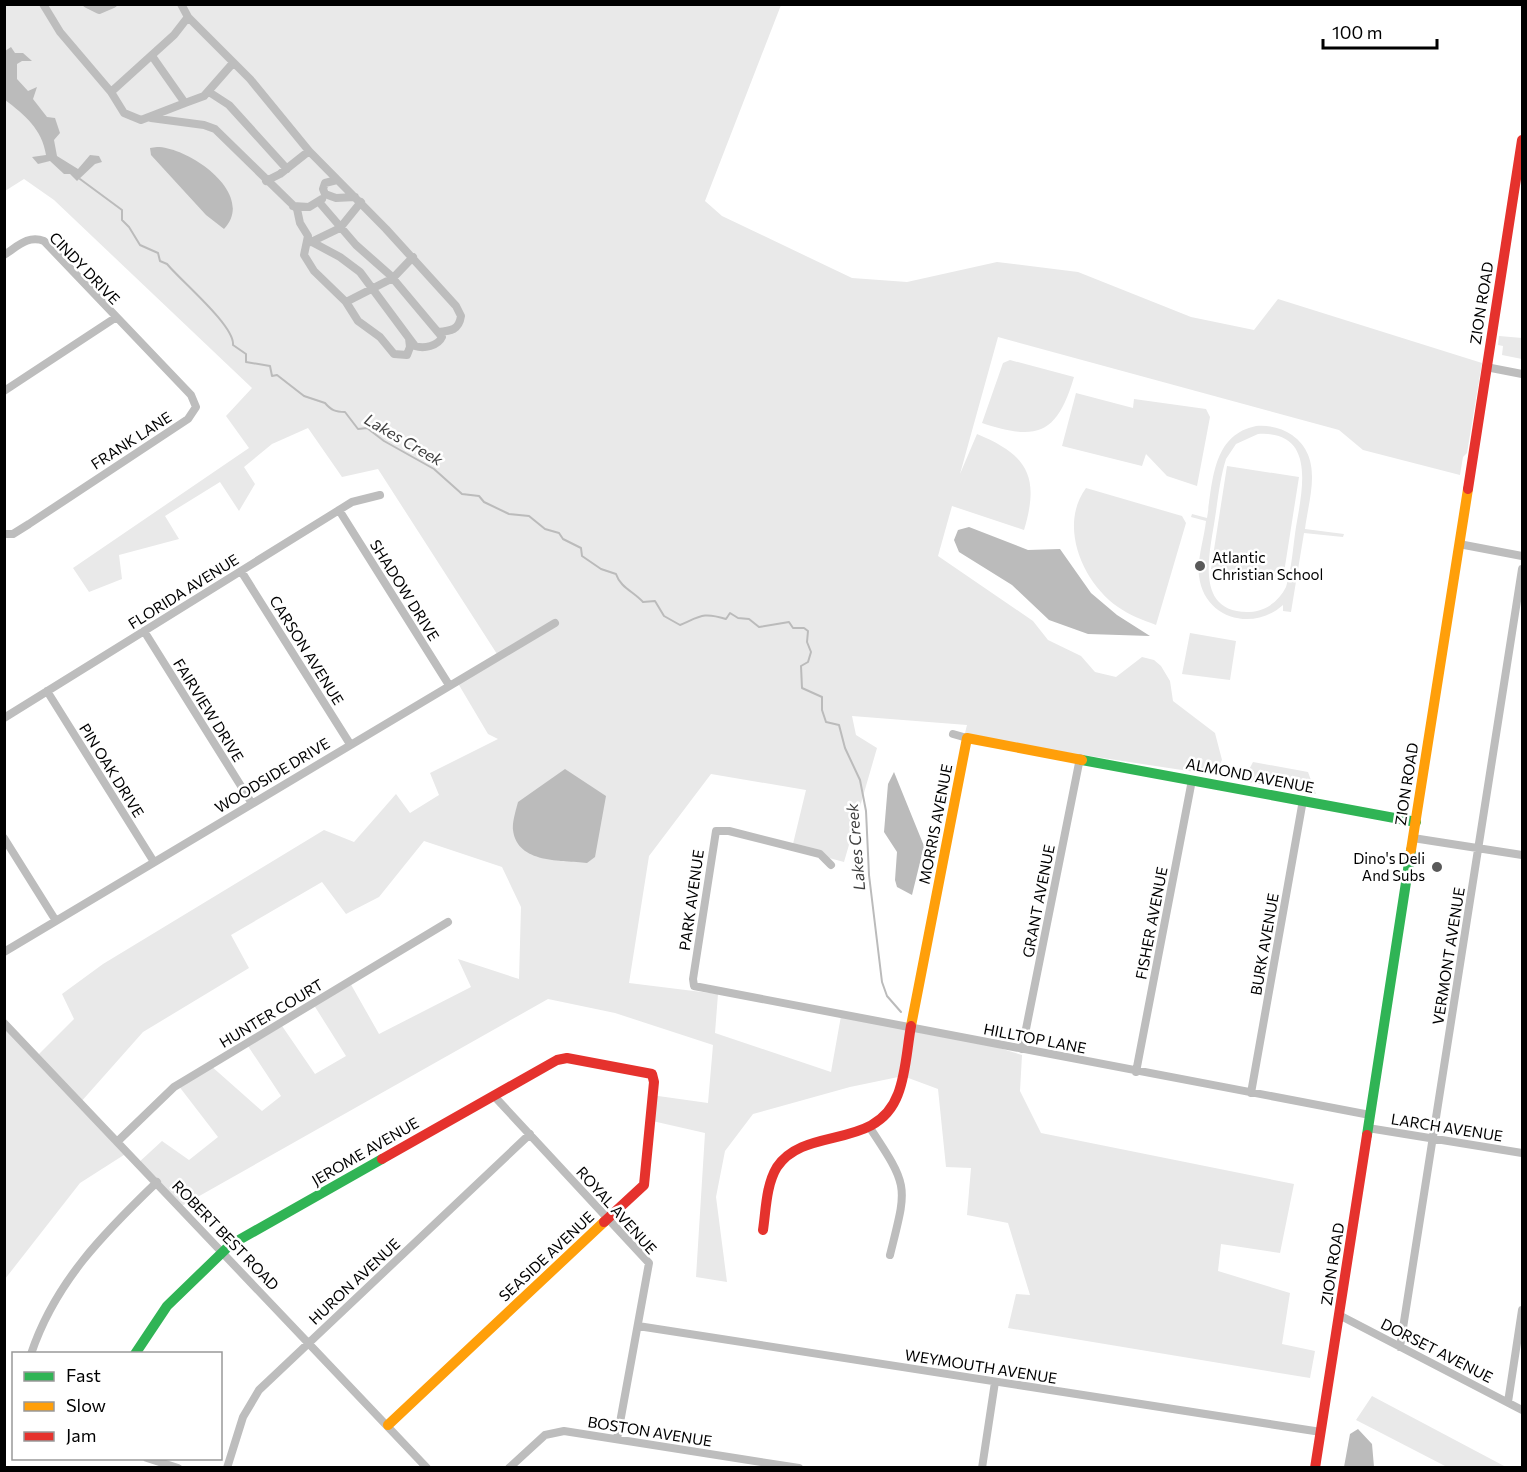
<svg xmlns="http://www.w3.org/2000/svg" width="1527" height="1472" viewBox="0 0 1527 1472" font-family="Commissioner,sans-serif">
<rect width="100%" height="100%" fill="#fff"/>
<path fill="#e9e9e9" fill-rule="evenodd" d="M 5,5 L 781,5 L 705,201 L 722,216 L 852,278 L 907,282 L 997,262 L 1078,272 L 1191,317 L 1254,330 L 1278,299 L 1482,363 L 1467,453 L 1463,457 L 1460,475 L 1363,450 L 1339,430 L 998,337 L 960,474 L 977,434 C 1028,455 1040,477 1024,530 L 952,506 L 938,556 L 1033,621 L 1048,640 L 1081,656 L 1095,672 L 1116,677 L 1142,657 L 1154,660 L 1161,666 L 1170,681 L 1173,701 L 1215,733 L 1222,760 L 1215,775 L 964,737 L 967,725 L 852,716 L 856,735 L 877,748 L 844,862 L 792,848 L 806,790 L 711,774 L 649,856 L 629,983 L 718,994 L 715,1033 L 831,1072 L 841,1016 L 983,1043 L 1022,1055 L 1020,1091 L 1041,1133 L 1294,1184 L 1280,1253 L 1221,1244 L 1218,1271 L 1290,1293 L 1282,1344 L 1315,1351 L 1310,1378 L 1008,1328 L 1016,1294 L 1030,1295 L 1008,1223 L 967,1215 L 971,1168 L 946,1167 L 938,1089 L 903,1076 L 850,1087 L 753,1114 L 725,1151 L 716,1197 L 727,1282 L 696,1277 L 705,1133 L 648,1120 L 651,1095 L 708,1103 L 713,1045 L 615,1013 L 548,999 L 178,1208 L 137,1164 L 162,1141 L 189,1160 L 218,1137 L 178,1085 L 210,1065 L 262,1111 L 281,1096 L 246,1043 L 280,1023 L 315,1074 L 346,1056 L 312,1002 L 349,981 L 379,1034 L 471,987 L 458,959 L 519,979 L 521,907 L 502,867 L 424,841 L 379,897 L 346,914 L 322,882 L 231,935 L 249,968 L 143,1032 L 80,1103 L 127,1153 L 80,1183 L 5,1279 L 5,1029 L 34,1059 L 74,1019 L 62,994 L 103,964 L 324,830 L 354,842 L 396,794 L 410,813 L 439,795 L 430,773 L 498,739 L 488,734 L 456,680 L 497,654 L 378,469 L 342,477 L 308,428 L 272,444 L 244,467 L 255,484 L 239,511 L 220,482 L 165,516 L 179,539 L 119,555 L 122,579 L 89,592 L 73,568 L 249,448 L 226,416 L 252,388 L 54,200 L 24,179 L 5,191 Z
M 1499,336 L 1522,338 L 1522,359 L 1502,355 L 1503,346 L 1498,345 Z
M 1010,360 L 1074,377 C 1057,435 1037,441 982,423 L 1003,363 Z
M 1076,393 L 1133,408 L 1134,399 L 1206,409 L 1210,417 L 1197,486 L 1167,476 L 1146,454 L 1142,466 L 1062,446 Z
M 1256,426 C 1269,425 1282,428 1292,435 C 1324,458 1309,497 1305,529 L 1344,534 L 1343,537 L 1304,533 L 1291,612 L 1283,611 L 1283,605 C 1253,632 1204,619 1199,576 C 1197,559 1204,539 1206,521 L 1191,517 L 1192,514 L 1207,518 C 1213,482 1212,435 1256,426 ZM 1258,434 C 1317,430 1302,491 1296,527 C 1293,546 1292,568 1286,587 C 1279,601 1266,611 1250,612 C 1193,614 1210,552 1215,518 C 1218,499 1220,478 1226,459 L 1236,444 Z
M 1227,466 L 1299,477 L 1283,579 L 1211,569 Z
M 1086,488 L 1182,516 L 1186,523 L 1156,625 C 1143,620 1129,615 1118,607 C 1083,583 1058,526 1086,488 Z
M 1190,633 L 1236,641 L 1230,680 L 1182,674 Z
M 1253,762 L 1308,772 L 1316,794 L 1243,781 Z
M 1372,1396 L 1506,1467 L 1447,1467 L 1356,1420 Z"/>
<path fill="#bbb" d="M 11,47 L 15,53 L 23,53 L 32,61 L 22,61 L 17,64 L 17,79 L 28,91 L 37,87 L 33,99 L 47,117 L 55,118 L 60,133 L 54,140 L 57,156 L 78,169 L 90,155 L 99,156 L 102,162 L 95,164 L 77,181 L 70,174 L 64,174 L 50,161 L 38,164 L 32,157 L 46,155 C 42,129 25,115 5,100 L 5,51 Z
M 157,147 C 189,147 257,194 224,229 L 206,215 L 151,155 L 150,148 Z
M 969,527 L 1028,550 L 1060,549 L 1091,593 L 1117,615 L 1150,636 L 1088,634 L 1049,620 L 1012,585 L 959,552 L 954,540 L 958,530 Z
M 565,769 L 606,796 L 595,857 L 587,863 C 562,860 517,864 513,830 C 512,822 516,810 518,802 Z
M 894,772 L 924,846 L 912,895 L 897,887 L 895,880 L 897,852 L 884,832 L 888,784 Z
M 1358,1429 L 1372,1444 L 1374,1467 L 1344,1467 L 1350,1434 Z"/>
<g fill="none" stroke-linecap="round" stroke-linejoin="round">
<path stroke="#bbb" stroke-width="2" d="M 80,179 L 122,210 L 122,220 L 129,227 L 140,245 L 158,253 L 160,261 L 167,264 C 181,281 235,326 233,345 L 246,354 L 246,362 L 270,366 L 272,376 L 277,375 L 304,396 L 325,403 C 331,410 335,412 345,412 L 358,429 L 367,428 L 384,441 L 434,469 L 462,494 L 479,496 L 484,502 L 509,514 L 529,516 L 545,529 L 559,533 L 563,539 L 581,548 L 582,556 L 601,569 L 616,574 C 620,587 634,592 643,602 L 655,601 L 664,616 L 680,625 C 701,616 703,612 726,619 L 730,613 L 738,618 L 749,619 L 759,627 L 789,622 L 793,628 L 804,628 L 808,631 L 807,642 L 811,652 L 808,662 L 801,666 L 802,688 L 822,697 L 822,710 L 826,722 L 839,725 L 845,748 L 860,780 L 866,811 L 869,875 L 882,982 L 887,996 L 901,1012"/>
<path stroke="#bdbdbd" stroke-width="8" d="M 43,4 L 60,32 L 111,92 L 174,35 L 188,17
M 87,4 L 99,10 L 113,4
M 181,4 L 188,17 L 250,79 L 309,151 L 386,229 L 456,306 L 461,316 C 459,330 451,331 438,332
M 111,92 L 124,113 L 141,120 L 185,103 L 152,56
M 209,92 L 229,105 L 287,169
M 185,103 L 204,96 L 233,63
M 151,118 L 204,125 L 215,129 L 297,209 L 300,223 L 308,236 L 304,255 L 314,271 L 346,302 L 358,321 L 380,337 L 394,354 L 407,355 L 410,347 L 409,338 L 360,272 L 340,257 L 312,242
M 337,180 L 325,183 L 323,189 L 325,194 L 336,198 L 355,197
M 266,181 L 280,174 L 309,151
M 319,202 L 356,245 L 390,275 L 442,337 C 438,346 424,349 415,346 L 409,338
M 293,206 L 309,207 L 322,199
M 311,242 L 340,228 L 361,202
M 4,255 C 18,246 28,235 44,241 L 191,395 L 196,407 L 188,419 L 29,524 L 13,534 L 4,534
M 346,302 L 393,278 L 413,257
M 1486,367 L 1522,374
M 4,391 L 115,318
M 339,510 L 449,685
M 1459,544 L 1522,556
M 241,571 L 350,744
M 144,631 L 251,802
M 47,691 L 154,862
M 4,718 L 352,502 L 380,495
M 953,734 L 967,738
M 4,838 L 56,921
M 1413,838 L 1522,855
M 831,865 L 820,854 L 729,831 L 716,831 L 693,979 L 694,986 L 1370,1115
M 4,952 L 555,623
M 4,1023 L 427,1468
M 1022,1049 L 1080,758
M 1136,1072 L 1192,780
M 1251,1093 L 1303,800
M 494,1096 L 649,1263 L 617,1439
M 870,1128 C 910,1188 907,1186 890,1255
M 1368,1128 L 1522,1153
M 118,1141 L 174,1087 L 448,922
M 1339,1315 L 1522,1410
M 638,1326 L 1321,1432
M 1400,1347 L 1522,569
M 31,1354 C 55,1282 104,1233 157,1182
M 1508,1402 L 1522,1310
M 147,1458 L 178,1468
M 227,1468 L 243,1417 L 259,1390 L 530,1134
M 509,1468 L 545,1435 L 564,1431 L 799,1468
M 982,1468 L 995,1382"/>
<path stroke="#30b455" stroke-width="10" d="M 1082,760 L 1416,822
M 1367,1135 L 1411,850
M 135,1354 L 167,1306 L 230,1245 L 382,1159"/>
<path stroke="#ff9f0a" stroke-width="10" d="M 1411,850 L 1468,489
M 911,1026 L 967,738 L 1082,760
M 388,1425 L 604,1222"/>
<path stroke="#e5322d" stroke-width="10" d="M 1468,489 L 1522,140
M 382,1159 L 557,1060 L 567,1058 L 652,1074 L 654,1082 L 644,1185 L 604,1222
M 763,1230 C 766,1210 766,1185 777,1167 C 805,1125 877,1151 898,1094 C 906,1074 907,1048 911,1026
M 1315,1468 L 1367,1135"/>
</g>
<g fill="#595959" stroke="#fff" stroke-width="2">
<circle cx="1200" cy="566" r="6"/>
<circle cx="1437" cy="867" r="6"/>
</g>
<g text-anchor="middle" dominant-baseline="central" stroke-width="5" stroke-linejoin="round" paint-order="stroke">
<g font-size="15" fill="#000" stroke="#fff">
<text transform="translate(85 268) rotate(46)">CINDY DRIVE</text>
<text transform="translate(1481 303) rotate(-81)">ZION ROAD</text>
<text transform="translate(131 440) rotate(-33)">FRANK LANE</text>
<text transform="translate(405 590) rotate(58)">SHADOW DRIVE</text>
<text transform="translate(183 591) rotate(-32)">FLORIDA AVENUE</text>
<text transform="translate(307 650) rotate(58)">CARSON AVENUE</text>
<text transform="translate(209 710) rotate(58)">FAIRVIEW DRIVE</text>
<text transform="translate(112 770) rotate(58)">PIN OAK DRIVE</text>
<text transform="translate(272 775) rotate(-31)">WOODSIDE DRIVE</text>
<text transform="translate(1250 775) rotate(11)">ALMOND AVENUE</text>
<text transform="translate(1406 784) rotate(-81)">ZION ROAD</text>
<text transform="translate(935 824) rotate(-79)">MORRIS AVENUE</text>
<text transform="translate(691 900) rotate(-82)">PARK AVENUE</text>
<text transform="translate(1038 901) rotate(-79)">GRANT AVENUE</text>
<text transform="translate(1151 923) rotate(-79)">FISHER AVENUE</text>
<text transform="translate(1264 944) rotate(-80)">BURK AVENUE</text>
<text transform="translate(1448 956) rotate(-81)">VERMONT AVENUE</text>
<text transform="translate(271 1013) rotate(-31)">HUNTER COURT</text>
<text transform="translate(1035 1038) rotate(11)">HILLTOP LANE</text>
<text transform="translate(1447 1127) rotate(9)">LARCH AVENUE</text>
<text transform="translate(365 1151) rotate(-30)">JEROME AVENUE</text>
<text transform="translate(617 1210) rotate(48)">ROYAL AVENUE</text>
<text transform="translate(226 1235) rotate(46)">ROBERT BEST ROAD</text>
<text transform="translate(546 1256) rotate(-43)">SEASIDE AVENUE</text>
<text transform="translate(1332 1264) rotate(-81)">ZION ROAD</text>
<text transform="translate(354 1281) rotate(-43)">HURON AVENUE</text>
<text transform="translate(1437 1350) rotate(27)">DORSET AVENUE</text>
<text transform="translate(981 1366) rotate(9)">WEYMOUTH AVENUE</text>
<text transform="translate(650 1431) rotate(9)">BOSTON AVENUE</text>
</g>
<g font-size="15" fill="#000" stroke="#fff" text-anchor="start">
<text x="1212" y="557">Atlantic<tspan x="1212" dy="17">Christian School</tspan></text>
<text x="1425" y="858" text-anchor="end">Dino's Deli<tspan x="1425" dy="17">And Subs</tspan></text>
</g>
<g font-size="16" font-style="italic" fill="#3f3f3f" stroke="#fff">
<text transform="translate(404 439) rotate(30)">Lakes Creek</text>
<text transform="translate(855 847) rotate(-95)">Lakes Creek</text>
</g>
</g>
<rect width="1527" height="1472" fill="none" stroke="#000000" stroke-width="12"/>
<rect x="12" y="1352" width="210" height="108" fill="#ffffff" stroke="#999999" stroke-width="1.5"/>
<rect x="24" y="1372" width="30" height="9" fill="#30b455" stroke="#999999" stroke-width="1.5"/>
<text x="66" y="1382" font-size="18" fill="#000000">Fast</text>
<rect x="24" y="1402" width="30" height="9" fill="#ff9f0a" stroke="#999999" stroke-width="1.5"/>
<text x="66" y="1412" font-size="18" fill="#000000">Slow</text>
<rect x="24" y="1432" width="30" height="9" fill="#e5322d" stroke="#999999" stroke-width="1.5"/>
<text x="66" y="1442" font-size="18" fill="#000000">Jam</text>
<path d="M1323 39v9h114v-9" fill="none" stroke="#000000" stroke-width="3"/>
<text x="1332" y="39" font-size="18" fill="#000000" stroke="#ffffff" stroke-width="4.5" paint-order="stroke">100 m</text>
</svg>
